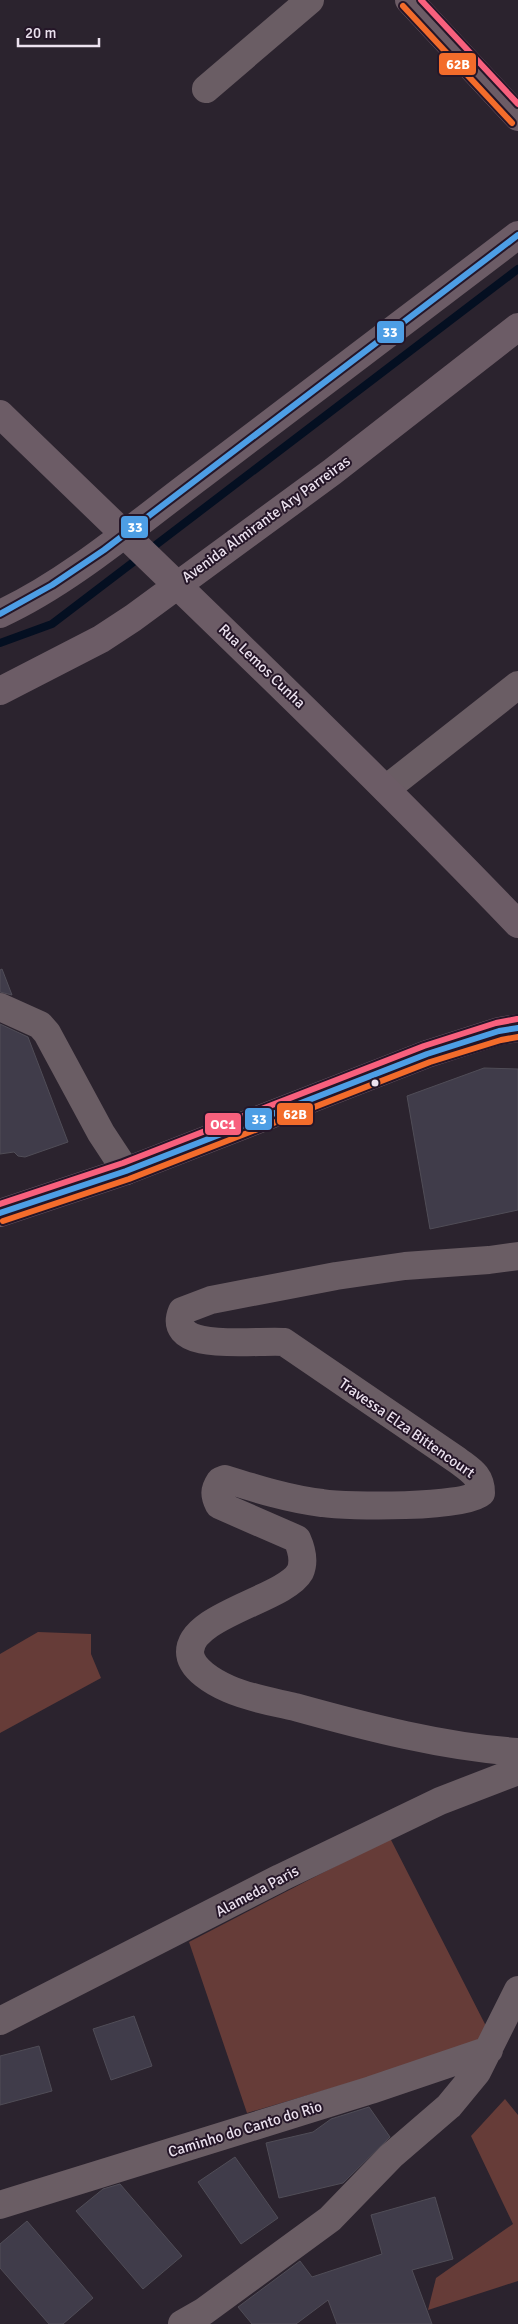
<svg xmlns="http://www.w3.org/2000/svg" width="518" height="2324" viewBox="0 0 518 2324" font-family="Signika,sans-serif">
<rect width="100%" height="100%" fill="#2b232e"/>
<path fill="#663c38" d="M 38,1632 L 91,1634 L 91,1654 L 101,1678 L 0,1733 L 0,1654 Z
M 390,1838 L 487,2028 L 475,2046 L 247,2113 L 189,1942 Z
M 505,2099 L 518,2115 L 518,2281 L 428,2310 L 436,2278 L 513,2224 L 471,2136 Z"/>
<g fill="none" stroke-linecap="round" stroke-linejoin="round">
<path stroke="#040f21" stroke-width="8" d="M 0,643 L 52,624 L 518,269"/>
</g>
<path fill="#403c4a" stroke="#504d57" d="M 2,969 L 12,995 L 0,992 L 0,970 Z
M 0,1024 L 28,1037 L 68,1142 L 25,1157 L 18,1156 L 14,1152 L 0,1154 Z
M 484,1068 L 518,1069 L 518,1210 L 430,1229 L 407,1096 Z
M 134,2016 L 152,2066 L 111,2080 L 93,2029 Z
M 39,2046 L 52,2091 L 0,2105 L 0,2056 Z
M 369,2107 L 390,2137 L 343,2183 L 279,2198 L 266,2143 L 313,2132 L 331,2119 Z
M 235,2157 L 278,2218 L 241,2244 L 198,2182 Z
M 120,2184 L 182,2256 L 143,2289 L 76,2211 L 103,2189 Z
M 435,2197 L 453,2259 L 412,2270 L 432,2324 L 337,2324 L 328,2300 L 296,2324 L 252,2324 L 238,2307 L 300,2261 L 312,2277 L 382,2254 L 371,2215 Z
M 27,2221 L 93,2298 L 63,2324 L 49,2324 L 0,2268 L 0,2244 Z"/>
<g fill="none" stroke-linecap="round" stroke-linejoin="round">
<path stroke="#6a5d64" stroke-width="28" d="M 206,89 L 310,0
M 386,789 L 518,685
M 0,1007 L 40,1025 L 47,1033 L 101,1133 L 126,1171
M 518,1256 L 489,1260 L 405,1266 L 336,1276 L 211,1300 L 182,1311 C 164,1355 261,1339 284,1342 L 457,1460 C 470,1470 481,1475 481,1493 C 465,1508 348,1507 322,1503 C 289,1499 257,1489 225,1479 L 220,1481 C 214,1490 214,1495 219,1505 L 297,1539 C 301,1548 305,1561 300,1572 C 285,1599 190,1615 190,1652 C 190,1669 215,1683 229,1689 C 249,1698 274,1702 295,1707 C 367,1727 444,1747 518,1752
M 0,2021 L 280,1878 L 440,1801 L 518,1771
M 0,2205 L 371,2090 L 489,2050
M 182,2324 L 203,2312 L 330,2219 L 391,2156 L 449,2106 L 477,2072 L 518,1990"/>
<path stroke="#6c5c66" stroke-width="28" d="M 409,0 L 518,117
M 0,414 C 174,583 350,749 518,924
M 0,614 C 70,582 140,521 202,475 C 307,395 413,315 518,235
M 0,691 L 101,639 L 133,618 L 332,472 L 518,327
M 0,1213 L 126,1171 L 427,1054 L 499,1031 L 518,1028"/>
<g stroke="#251628" stroke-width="10">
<path id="bus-1" d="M 0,614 L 52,585 L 104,550 L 518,235
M 0,1213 L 126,1171 L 427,1054 L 499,1031 L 518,1028"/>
</g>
<g stroke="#251628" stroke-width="10">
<path id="bus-2" d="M 403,6 L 512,123
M 3,1221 L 129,1179 L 430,1062 L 501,1040 L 518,1037"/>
</g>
<g stroke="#251628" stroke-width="10">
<path id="bus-3" d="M 421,0 L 518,104
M 0,1204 L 123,1163 L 424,1046 L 496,1023 L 517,1019"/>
</g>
<use href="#bus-1" stroke="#4d9ee5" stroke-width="6"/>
<use href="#bus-2" stroke="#f36c2b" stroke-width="6"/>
<use href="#bus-3" stroke="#f8607d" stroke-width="6"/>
</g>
<circle fill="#ece2ef" stroke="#251628" stroke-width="2" cx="375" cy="1083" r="4.5"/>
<g text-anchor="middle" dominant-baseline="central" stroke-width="4" stroke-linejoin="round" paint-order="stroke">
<g font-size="15" fill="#ece2ef" stroke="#251628">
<text transform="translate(266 519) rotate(-36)">Avenida Almirante Ary Parreiras</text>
<text transform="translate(262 666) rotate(44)">Rua Lemos Cunha</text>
<text transform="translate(407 1428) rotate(35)">Travessa Elza Bittencourt</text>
<text transform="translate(257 1891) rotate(-28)">Alameda Paris</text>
<text transform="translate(245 2129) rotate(-17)">Caminho do Canto do Rio</text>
</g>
</g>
<g stroke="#251628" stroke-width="2">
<rect x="438" y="52" width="39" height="24" rx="5" fill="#f36c2b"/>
<rect x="376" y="320" width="29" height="24" rx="5" fill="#4d9ee5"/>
<rect x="120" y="515" width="29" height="24" rx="5" fill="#4d9ee5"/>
<rect x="276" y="1102" width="38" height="24" rx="5" fill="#f36c2b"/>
<rect x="244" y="1107" width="29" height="24" rx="5" fill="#4d9ee5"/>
<rect x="204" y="1112" width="38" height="24" rx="5" fill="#f8607d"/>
</g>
<g font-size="14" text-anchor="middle" font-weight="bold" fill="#fff">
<text x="458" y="69">62B</text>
<text x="390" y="337">33</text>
<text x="135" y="532">33</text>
<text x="295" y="1119">62B</text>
<text x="259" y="1124">33</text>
<text x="223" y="1129">OC1</text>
</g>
<path d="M18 38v8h81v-8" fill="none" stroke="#ece2ef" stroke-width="2.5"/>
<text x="25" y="38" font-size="15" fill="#ece2ef" stroke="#251628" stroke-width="4" paint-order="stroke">20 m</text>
</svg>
